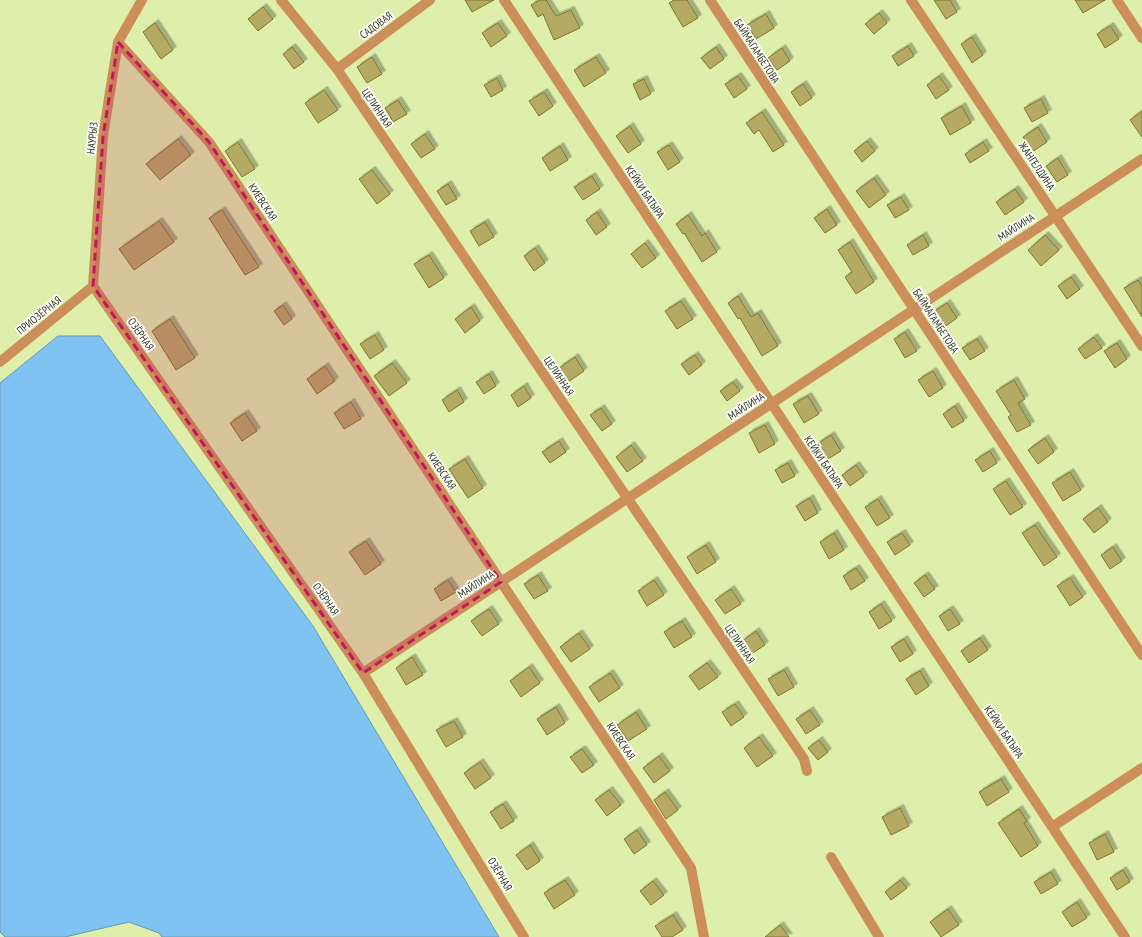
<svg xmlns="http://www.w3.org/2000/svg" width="1142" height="937" viewBox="0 0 1142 937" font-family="'PT Sans Narrow',sans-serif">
<defs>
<filter id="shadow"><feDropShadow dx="3.5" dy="-3.5" stdDeviation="0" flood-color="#0004"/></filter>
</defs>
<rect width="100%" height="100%" fill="#ddefaa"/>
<path fill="#7fc3f3" stroke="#6899b2" d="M 58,336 L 100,336 L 313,626 L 499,937 L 162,937 L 159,933 L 129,922 L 65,937 L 5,937 L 0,932 L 0,383 Z"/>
<path fill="#b5aa63" stroke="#7f742d" filter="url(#shadow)" d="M 465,0 L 494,0 L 472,12 Z
M 540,0 L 546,0 L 556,16 L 571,10 L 580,28 L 554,40 L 543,14 L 538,17 L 531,5 Z
M 674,0 L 687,0 L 698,18 L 683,27 L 669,3 Z
M 934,0 L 950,0 L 957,12 L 946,19 Z
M 1075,0 L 1105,0 L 1083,13 Z
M 263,7 L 273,19 L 258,31 L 248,19 Z
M 879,13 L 887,23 L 874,34 L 865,24 Z
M 766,14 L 774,28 L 756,39 L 747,25 Z
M 155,23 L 173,50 L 161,59 L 143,32 Z
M 498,23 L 507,36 L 491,47 L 482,33 Z
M 1110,26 L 1119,39 L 1105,48 L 1097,34 Z
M 972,37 L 983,55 L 972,63 L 961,44 Z
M 908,46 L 914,56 L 898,66 L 892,56 Z
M 292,47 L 304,62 L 294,69 L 283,54 Z
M 716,47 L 724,59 L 710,69 L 701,58 Z
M 782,48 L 790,61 L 777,70 L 768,58 Z
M 372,57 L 382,74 L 367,83 L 357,67 Z
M 596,57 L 606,73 L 584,87 L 574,70 Z
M 738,76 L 747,89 L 734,98 L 725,84 Z
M 939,76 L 949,90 L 936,99 L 927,85 Z
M 497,78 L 503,90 L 491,97 L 484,85 Z
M 644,79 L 651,94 L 640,100 L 633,84 Z
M 803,84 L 812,98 L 800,106 L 791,92 Z
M 324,90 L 338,110 L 318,123 L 305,103 Z
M 544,92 L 553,106 L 539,116 L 529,101 Z
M 1041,99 L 1048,113 L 1032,122 L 1024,108 Z
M 398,100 L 407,114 L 393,122 L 385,108 Z
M 962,106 L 971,123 L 950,135 L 941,118 Z
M 1142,111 L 1142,137 L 1130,120 Z
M 762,112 L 784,145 L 773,152 L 759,130 L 754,134 L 746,123 Z
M 630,126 L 641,144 L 628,153 L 616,136 Z
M 1038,127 L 1047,142 L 1032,152 L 1023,137 Z
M 425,134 L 435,149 L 421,158 L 411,144 Z
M 178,139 L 191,155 L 160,180 L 146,164 Z
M 867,141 L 875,151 L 862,162 L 854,151 Z
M 238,142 L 255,169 L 242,177 L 225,151 Z
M 983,142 L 989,151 L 970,163 L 965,154 Z
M 669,145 L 680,162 L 668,170 L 657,152 Z
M 560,146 L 568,160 L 550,171 L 542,158 Z
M 1058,158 L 1068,175 L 1057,182 L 1046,166 Z
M 372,170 L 390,194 L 377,204 L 359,179 Z
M 592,176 L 600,189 L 583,200 L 574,187 Z
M 874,178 L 886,195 L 869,208 L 856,191 Z
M 448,184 L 457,199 L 446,205 L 437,191 Z
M 1015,189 L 1024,202 L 1005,215 L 996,202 Z
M 901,197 L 909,210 L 895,218 L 887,205 Z
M 827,209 L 837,225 L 825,233 L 814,218 Z
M 222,210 L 259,267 L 245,275 L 209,218 Z
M 597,212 L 607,227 L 596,235 L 586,220 Z
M 688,215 L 702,236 L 705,233 L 717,252 L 702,262 L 684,233 L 683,234 L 676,224 Z
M 159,221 L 174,242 L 134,270 L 119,249 Z
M 485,222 L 494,237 L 479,246 L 470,231 Z
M 923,235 L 929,246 L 913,255 L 907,245 Z
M 1045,235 L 1059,250 L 1041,266 L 1028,250 Z
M 850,242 L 874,282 L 856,294 L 845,277 L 852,272 L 838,250 Z
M 645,243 L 656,258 L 642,268 L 631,254 Z
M 535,248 L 545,263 L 534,271 L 524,256 Z
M 429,255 L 444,278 L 429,288 L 414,264 Z
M 1071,277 L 1080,289 L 1067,299 L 1058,286 Z
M 1138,280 L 1142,286 L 1142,317 L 1124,288 Z
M 738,296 L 751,317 L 758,313 L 778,346 L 762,356 L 740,318 L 738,319 L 728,303 Z
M 681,301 L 693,319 L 677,329 L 665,311 Z
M 947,303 L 957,318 L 943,328 L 933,312 Z
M 283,305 L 292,319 L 284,325 L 274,311 Z
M 471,307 L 480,321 L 465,333 L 455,319 Z
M 170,319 L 195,358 L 176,370 L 152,331 Z
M 905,332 L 917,351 L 905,358 L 894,339 Z
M 375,335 L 384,350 L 370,359 L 360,344 Z
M 1094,337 L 1102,348 L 1085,359 L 1078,349 Z
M 977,339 L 985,351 L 970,360 L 962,348 Z
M 1117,343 L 1127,359 L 1115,368 L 1104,351 Z
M 695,355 L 702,365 L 689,375 L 681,364 Z
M 575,357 L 584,371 L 568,382 L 559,368 Z
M 392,363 L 407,383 L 389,396 L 374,376 Z
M 325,366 L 335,381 L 317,394 L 307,379 Z
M 933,371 L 943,388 L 929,397 L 918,380 Z
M 489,374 L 496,386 L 484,394 L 476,382 Z
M 1014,380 L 1025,399 L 1018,403 L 1031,425 L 1017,432 L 1008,417 L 1011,415 L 996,391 Z
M 733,382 L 740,391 L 727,401 L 720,391 Z
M 524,386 L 531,398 L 518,407 L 511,395 Z
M 457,390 L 464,402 L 449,412 L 442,400 Z
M 808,396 L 819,414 L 804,423 L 793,404 Z
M 351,402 L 361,419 L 344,429 L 334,413 Z
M 955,406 L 964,421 L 952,428 L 943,414 Z
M 601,408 L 612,424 L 602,431 L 590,415 Z
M 245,413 L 257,431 L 242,441 L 230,423 Z
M 765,425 L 775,444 L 759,453 L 749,433 Z
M 831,435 L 841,451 L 826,460 L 817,444 Z
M 1045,438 L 1054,452 L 1038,464 L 1028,450 Z
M 559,441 L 566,452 L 550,463 L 542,452 Z
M 631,445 L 643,461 L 627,472 L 616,457 Z
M 990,451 L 997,463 L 983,472 L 975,460 Z
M 465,459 L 483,488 L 468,498 L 449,469 Z
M 788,463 L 795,476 L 782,483 L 775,470 Z
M 856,465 L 864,476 L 850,486 L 842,475 Z
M 1070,472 L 1081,490 L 1063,501 L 1052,483 Z
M 1006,481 L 1023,507 L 1010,515 L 993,489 Z
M 810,498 L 818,513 L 805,521 L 796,506 Z
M 878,499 L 890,518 L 877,526 L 865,507 Z
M 1098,508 L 1108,522 L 1094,533 L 1083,519 Z
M 1035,525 L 1057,557 L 1044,566 L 1022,533 Z
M 834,533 L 844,550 L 829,559 L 820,542 Z
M 902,533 L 910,545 L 895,555 L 887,542 Z
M 366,541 L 381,564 L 365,575 L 349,552 Z
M 706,545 L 716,562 L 697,574 L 687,557 Z
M 1113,547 L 1122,561 L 1110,569 L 1101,555 Z
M 856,568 L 865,581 L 851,590 L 843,576 Z
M 538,575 L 548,591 L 534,599 L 524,584 Z
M 925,575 L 935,589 L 924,597 L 914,583 Z
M 1070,578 L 1083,597 L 1070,606 L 1057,586 Z
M 448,580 L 456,592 L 441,601 L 434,589 Z
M 654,580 L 664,595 L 647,606 L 638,591 Z
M 731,589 L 741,604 L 725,614 L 715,600 Z
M 881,604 L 892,621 L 879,629 L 869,612 Z
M 489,609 L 499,624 L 482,636 L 471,621 Z
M 950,609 L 960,624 L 948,631 L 939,616 Z
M 682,621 L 692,637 L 674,648 L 664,632 Z
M 756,631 L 765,645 L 751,654 L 742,641 Z
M 579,633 L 590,649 L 571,662 L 560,647 Z
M 980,638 L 988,650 L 969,663 L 961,651 Z
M 904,639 L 913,654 L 900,662 L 891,647 Z
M 412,657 L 423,675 L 406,685 L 396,668 Z
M 707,663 L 718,677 L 699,690 L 689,676 Z
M 529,667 L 540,683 L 521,697 L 510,681 Z
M 784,670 L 794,687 L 778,696 L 768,679 Z
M 920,671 L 929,686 L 916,695 L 906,679 Z
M 610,673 L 620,688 L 599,702 L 589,687 Z
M 735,704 L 744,717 L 731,726 L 722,712 Z
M 556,707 L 565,723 L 547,735 L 537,719 Z
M 810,710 L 820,725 L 806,734 L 796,719 Z
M 636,712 L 647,729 L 628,741 L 617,725 Z
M 454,721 L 463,737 L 446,747 L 436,730 Z
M 759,737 L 773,756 L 757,767 L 744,748 Z
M 819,740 L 828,752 L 818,760 L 808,748 Z
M 582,749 L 594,765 L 582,773 L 570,757 Z
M 659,756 L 670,771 L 654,783 L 643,768 Z
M 480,762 L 491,778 L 475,789 L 464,773 Z
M 1001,779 L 1009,792 L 987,806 L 979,792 Z
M 609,790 L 621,805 L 607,816 L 595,800 Z
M 665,792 L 678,810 L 666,819 L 654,800 Z
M 503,804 L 514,821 L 501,829 L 490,812 Z
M 900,808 L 909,826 L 891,835 L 882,817 Z
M 1019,809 L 1027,821 L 1024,823 L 1038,846 L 1021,857 L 998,823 Z
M 637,830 L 647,845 L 634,854 L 624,839 Z
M 1105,834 L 1114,852 L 1097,860 L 1089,843 Z
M 530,845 L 540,861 L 527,870 L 516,855 Z
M 1123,870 L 1130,882 L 1117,890 L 1110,878 Z
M 1051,872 L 1058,884 L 1041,894 L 1034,882 Z
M 565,880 L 575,895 L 554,909 L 544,893 Z
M 900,880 L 907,888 L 891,900 L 885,892 Z
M 653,881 L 664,895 L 651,905 L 640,891 Z
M 1077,902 L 1087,918 L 1072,927 L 1062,912 Z
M 948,909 L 959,925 L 941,937 L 930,922 Z
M 673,915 L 683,930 L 672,937 L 662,937 L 655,926 Z
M 780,925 L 789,937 L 765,937 Z"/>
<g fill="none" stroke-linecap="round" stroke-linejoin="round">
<path stroke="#cc8f5c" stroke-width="10" d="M 281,0 L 337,69 L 804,759 L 807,771
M 504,0 L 1125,937
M 710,0 L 1142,655
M 911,0 L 1142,346
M 1117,0 L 1142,38
M 118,42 L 209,142 L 691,868 L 704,937
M 337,69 L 430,0
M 93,286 L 363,673 L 524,937
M 93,286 L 103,136 L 118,42 L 142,0
M 0,362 L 93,286
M 363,673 L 1142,159
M 1052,827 L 1142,768
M 831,857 L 879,937"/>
</g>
<path fill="#c2185b" fill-opacity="0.2" stroke="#c2185b" stroke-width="3" stroke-dasharray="8 5" stroke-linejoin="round" d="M 118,42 L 209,142 L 501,582 L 363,673 L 93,286 L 103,136 Z"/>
<g text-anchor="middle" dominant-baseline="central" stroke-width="3.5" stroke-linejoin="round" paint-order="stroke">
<g font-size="11" fill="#31381c" stroke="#fff">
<text transform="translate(376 25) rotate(-36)">САДОВАЯ</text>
<text transform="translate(757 51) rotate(57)">БАЙМАГАМБЕТОВА</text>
<text transform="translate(377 108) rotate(56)">ЦЕЛИННАЯ</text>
<text transform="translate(92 138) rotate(-84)">НАУРЫЗ</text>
<text transform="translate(1037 166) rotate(56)">ЖАНГЕЛДИНА</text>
<text transform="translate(645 192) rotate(56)">КЕЙКИ БАТЫРА</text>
<text transform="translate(263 202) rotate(56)">КИЕВСКАЯ</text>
<text transform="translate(1016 227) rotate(-33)">МАЙЛИНА</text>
<text transform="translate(39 315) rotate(-39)">ПРИОЗЁРНАЯ</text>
<text transform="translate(936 321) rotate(57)">БАЙМАГАМБЕТОВА</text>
<text transform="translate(141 334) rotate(55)">ОЗЁРНАЯ</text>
<text transform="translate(559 376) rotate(56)">ЦЕЛИННАЯ</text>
<text transform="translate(746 406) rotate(-33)">МАЙЛИНА</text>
<text transform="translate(824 462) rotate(56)">КЕЙКИ БАТЫРА</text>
<text transform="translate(442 471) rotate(56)">КИЕВСКАЯ</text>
<text transform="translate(476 584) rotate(-33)">МАЙЛИНА</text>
<text transform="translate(326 599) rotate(55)">ОЗЁРНАЯ</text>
<text transform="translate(740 644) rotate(56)">ЦЕЛИННАЯ</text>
<text transform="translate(1004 732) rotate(56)">КЕЙКИ БАТЫРА</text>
<text transform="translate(621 741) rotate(56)">КИЕВСКАЯ</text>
<text transform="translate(500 874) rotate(59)">ОЗЁРНАЯ</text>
</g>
</g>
</svg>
